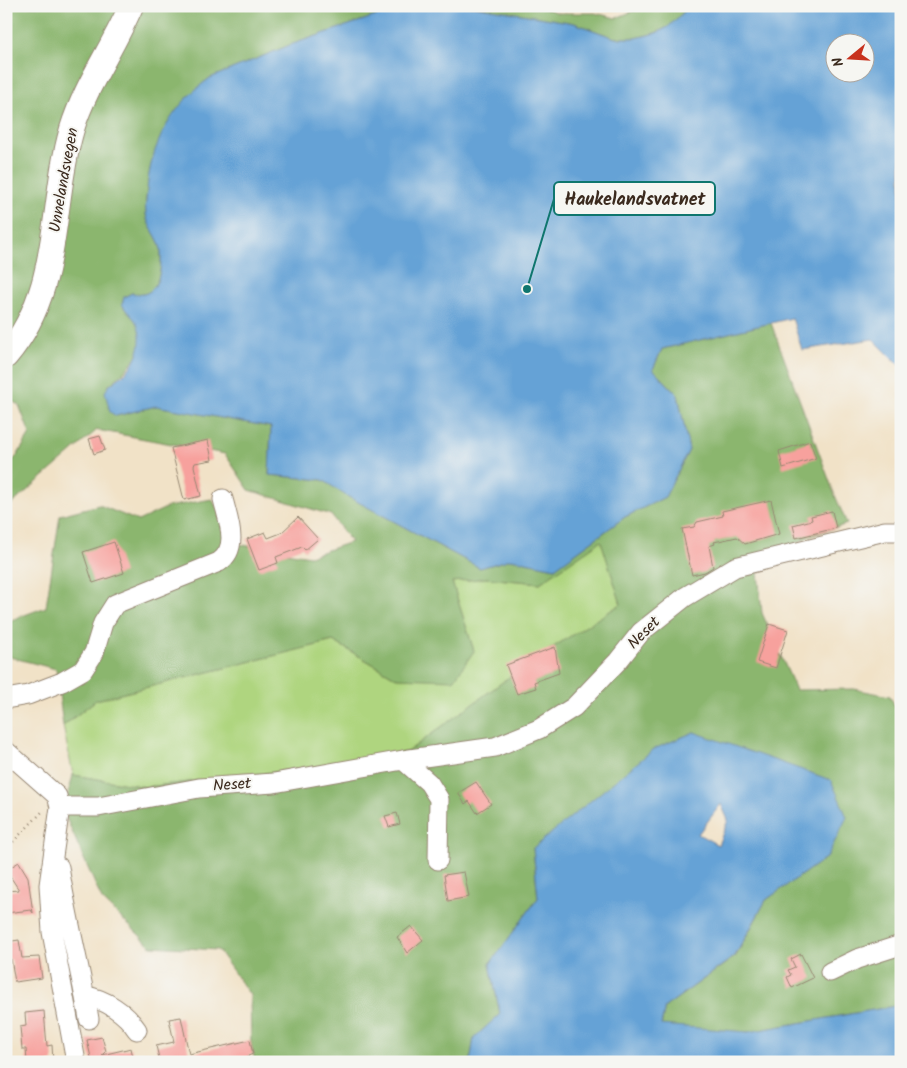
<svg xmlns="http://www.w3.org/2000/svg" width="907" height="1068" viewBox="0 0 907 1068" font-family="Kalam,sans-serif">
<rect width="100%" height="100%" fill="#f6f6f2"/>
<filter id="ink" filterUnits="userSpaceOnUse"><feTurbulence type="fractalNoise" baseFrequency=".02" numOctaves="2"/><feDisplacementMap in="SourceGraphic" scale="10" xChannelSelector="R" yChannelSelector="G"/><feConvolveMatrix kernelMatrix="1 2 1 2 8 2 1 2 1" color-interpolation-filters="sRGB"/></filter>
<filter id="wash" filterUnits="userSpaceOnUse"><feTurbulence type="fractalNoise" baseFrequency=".0096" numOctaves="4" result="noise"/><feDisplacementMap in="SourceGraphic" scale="20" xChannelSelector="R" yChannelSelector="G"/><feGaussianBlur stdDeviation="1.12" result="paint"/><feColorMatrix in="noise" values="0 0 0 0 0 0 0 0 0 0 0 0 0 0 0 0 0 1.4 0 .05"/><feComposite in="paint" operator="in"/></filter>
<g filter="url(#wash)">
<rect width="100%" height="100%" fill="#f1e2c7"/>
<path fill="#afd57f" stroke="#75804e" d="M 601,540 L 621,604 L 530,662 L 407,752 L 320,767 L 146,787 L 73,775 L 63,726 L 96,700 L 333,641 L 397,678 L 474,651 L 452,582 L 486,578 L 540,583 Z"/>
<path fill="#8bb66e" stroke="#637046" d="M 6,6 L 405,6 L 290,45 L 210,78 C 173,105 150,146 147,191 C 146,199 145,207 146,214 C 148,229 161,238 161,253 C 162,272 157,301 132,293 L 124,297 C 121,310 128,311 135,320 C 155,344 126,372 108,386 L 116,416 L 156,406 L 271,427 L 269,475 L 323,480 L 345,495 L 480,568 L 511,559 L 555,568 L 625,517 L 665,497 L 689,450 L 678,395 L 653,369 L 662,349 L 771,323 L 834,493 L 847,524 L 808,537 L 757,563 L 762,613 L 796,690 L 854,689 L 890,696 L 901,719 L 901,1005 L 748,1032 L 661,1026 L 665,1007 L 736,956 L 766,900 L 827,857 L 694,732 L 533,848 L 538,898 L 490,964 L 500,1014 L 474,1038 L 470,1062 L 255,1062 L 251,1044 L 250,995 L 218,950 L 151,946 L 102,900 L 64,813 L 73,775 L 146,787 L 320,767 L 407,752 L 530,662 L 621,604 L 601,541 L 540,583 L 486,578 L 452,582 L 474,651 L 454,680 L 397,678 L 333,641 L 96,700 L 63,726 L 56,669 L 6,656 L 6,622 L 46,607 L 60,515 L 99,505 L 138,521 L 168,507 L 212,499 L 237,544 L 310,556 L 351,542 L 331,515 L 249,490 L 225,454 L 97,430 L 6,509 L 6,467 L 17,456 L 30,434 L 19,405 L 6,398 Z
M 474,6 L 538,6 L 559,13 L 595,13 L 616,18 L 646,6 L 690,6 L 668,27 L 655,33 L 636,38 L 615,38 L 574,23 Z"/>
<path fill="#65a2d6" stroke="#50667a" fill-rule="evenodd" d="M 405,6 L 474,6 L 574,23 L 615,38 L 636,38 L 656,33 L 668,27 L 690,6 L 901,6 L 901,367 L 873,339 L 802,350 L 792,318 L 662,349 L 653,369 L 678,395 L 689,450 L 665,497 L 625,517 L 555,568 L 511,559 L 480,568 L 345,495 L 323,480 L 269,475 L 271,427 L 156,406 L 116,416 L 110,412 L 105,392 C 109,383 118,380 125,373 C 138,361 145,339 136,322 C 133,316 126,312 122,304 L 124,297 L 132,293 C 157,301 162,272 161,253 C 161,238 148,229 146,214 C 145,207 146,199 147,191 C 150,145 172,105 210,78 L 290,45 ZM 834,42 L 864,42 L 864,72 L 834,72 Z
M 694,732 L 831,780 L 847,817 L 827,857 L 766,900 L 735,956 L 665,1007 L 661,1025 L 748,1032 L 901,1005 L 901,1062 L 470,1062 L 474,1038 L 500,1014 L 490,964 L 538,898 L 533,848 L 654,749 ZM 721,804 L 728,820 L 718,845 L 698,834 Z"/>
<g id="blocks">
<path fill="#f7a19d" d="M 100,436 L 105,450 L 94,454 L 89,439 Z
M 208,440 L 212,460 L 195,463 L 194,466 L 201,496 L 184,500 L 171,448 Z
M 810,441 L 816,458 L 783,468 L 779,451 Z
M 771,500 L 779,534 L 745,544 L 737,537 L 714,542 L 715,544 L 709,546 L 713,567 L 705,572 L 692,575 L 682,529 L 694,527 L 697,522 L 723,516 L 722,511 Z
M 832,511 L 836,528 L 796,538 L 793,525 L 812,520 L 811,516 Z
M 298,517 L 318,539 L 305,550 L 302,547 L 276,557 L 278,563 L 259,570 L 247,539 L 265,532 L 268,538 L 281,533 Z
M 114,542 L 124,573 L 93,583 L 83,552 Z
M 769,624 L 788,630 L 776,668 L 757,662 Z
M 555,647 L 559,673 L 534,682 L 536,688 L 517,694 L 506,665 Z
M 476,782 L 491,804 L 477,813 L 469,801 L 465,804 L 458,793 Z
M 397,813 L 400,824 L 389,827 L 385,816 Z
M 19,862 L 28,877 L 33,913 L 31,910 L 6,913 L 6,891 L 19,890 L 6,870 Z
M 464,872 L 469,897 L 448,901 L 444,875 Z
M 411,926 L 423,940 L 407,953 L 397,937 Z
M 19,940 L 22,958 L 39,957 L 42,978 L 15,982 L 11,959 L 6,960 L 6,942 Z
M 801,954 L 813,978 L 792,988 L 787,977 L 791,975 L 788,970 L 795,967 L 791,959 Z
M 44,1011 L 47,1046 L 52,1045 L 53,1062 L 27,1062 L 26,1049 L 22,1049 L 20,1027 L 26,1026 L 25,1013 Z
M 181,1017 L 189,1054 L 250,1040 L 253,1054 L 248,1056 L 250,1062 L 160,1062 L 156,1046 L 174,1042 L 169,1019 Z
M 102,1037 L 106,1051 L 102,1055 L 131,1048 L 134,1062 L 92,1062 L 87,1040 Z"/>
</g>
</g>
<g filter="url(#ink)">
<use href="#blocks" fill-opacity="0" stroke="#968672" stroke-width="1"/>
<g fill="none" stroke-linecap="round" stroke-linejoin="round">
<g stroke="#968672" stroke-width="21">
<path id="minor" d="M 6,699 L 28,695 L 62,682 L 83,670 L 94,653 L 103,623 L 115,604 L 219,562 C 240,548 228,520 223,499
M 6,751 L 57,796 L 60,807 L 49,885 L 52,932 L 76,1062
M 403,760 L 429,783 L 439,799 L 438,860
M 60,807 L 98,807 L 199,788 L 274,783 L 403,760 L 495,747 L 539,729 L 574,707 L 618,661 L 641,632 L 685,597 L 735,567 L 885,531 L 901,531
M 59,867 C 67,918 80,968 89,1019
M 830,972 L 857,959 L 901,945
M 85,996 C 105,999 126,1013 137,1030"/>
</g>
<g stroke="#968672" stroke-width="26">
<path id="major" d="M 6,356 C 63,289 49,207 72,129 C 85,86 113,48 131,6"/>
</g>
<path stroke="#968672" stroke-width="2.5" stroke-dasharray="1 4" stroke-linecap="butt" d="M 6,849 L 43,811
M 6,1053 L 11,1062"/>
<use href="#minor" stroke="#fff" stroke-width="19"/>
<use href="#major" stroke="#fff" stroke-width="24"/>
</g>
</g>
<g text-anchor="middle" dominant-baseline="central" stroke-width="4" stroke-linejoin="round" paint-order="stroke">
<g font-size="16" fill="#3b2a1e" stroke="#f6f6f2">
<text transform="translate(64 180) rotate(-80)">Unnelandsvegen</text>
<text transform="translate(644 633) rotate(-45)">Neset</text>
<text transform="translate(232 785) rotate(-4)">Neset</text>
</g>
</g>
<path fill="none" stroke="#0f766e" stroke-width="2" d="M527 289L554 199"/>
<circle fill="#0f766e" stroke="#f6f6f2" stroke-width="2" cx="527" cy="289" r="5"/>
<rect fill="#f6f6f2" stroke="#0f766e" stroke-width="2" x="554" y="182" width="161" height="33" rx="5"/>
<g font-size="18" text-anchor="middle" font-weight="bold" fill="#3b2a1e">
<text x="635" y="205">Haukelandsvatnet</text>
</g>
<rect width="907" height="1068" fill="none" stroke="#f6f6f2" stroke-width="25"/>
<g transform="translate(850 58) rotate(252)"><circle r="24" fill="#f6f6f2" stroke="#aba49d"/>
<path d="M0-4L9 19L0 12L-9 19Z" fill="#c8321e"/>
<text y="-8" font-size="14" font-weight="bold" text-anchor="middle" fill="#3b2a1e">N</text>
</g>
</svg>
